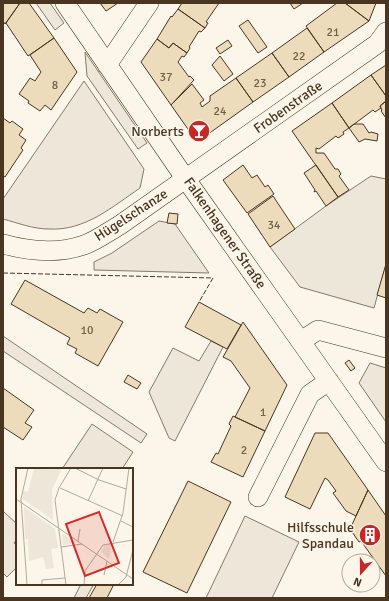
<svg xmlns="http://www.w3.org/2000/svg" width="389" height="601" viewBox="0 0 389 601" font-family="Signika,sans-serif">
<rect width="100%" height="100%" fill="#fbf6e9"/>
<path fill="#ede6d9" stroke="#887966" d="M 84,81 L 144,169 L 140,188 C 112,207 85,231 49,229 C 33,229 18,223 3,219 L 3,199 Z
M 159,221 L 175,224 L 209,273 L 94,270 L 94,262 L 112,253 Z
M 3,336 L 147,434 L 141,443 L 3,351 Z
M 370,363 L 386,368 L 386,422 L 359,383 Z
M 92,424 L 133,452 L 122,469 L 62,469 Z
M 245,516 L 299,542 L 272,598 L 206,598 Z"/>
<path fill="#ede7d9" stroke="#887966" d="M 36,3 L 50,3 L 64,23 L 55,30 Z
M 85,52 L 147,143 L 138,149 L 87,76 Z
M 371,176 L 386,179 L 386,264 L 374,308 L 300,287 L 270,247 L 326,206 Z
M 211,341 L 223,347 L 175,441 L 169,438 L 149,392 L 173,348 L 199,361 Z
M 3,511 L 17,524 L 17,539 L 14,543 L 17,546 L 17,567 L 7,577 L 3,573 Z
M 81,584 L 94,584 L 86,598 L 74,598 Z"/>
<path fill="#ecdcbc" stroke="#4a3520" d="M 3,3 L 20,3 L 5,24 L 3,21 Z
M 20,3 L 29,3 L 54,38 L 28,56 L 6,23 Z
M 100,3 L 118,3 L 106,11 Z
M 182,3 L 219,3 L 206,22 L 208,23 L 205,28 L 178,9 Z
M 290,3 L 303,3 L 294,9 Z
M 337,3 L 345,3 L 369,21 L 324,52 L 306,26 Z
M 345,3 L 376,3 L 369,21 Z
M 178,9 L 205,28 L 201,32 L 199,31 L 189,47 L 190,48 L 187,53 L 173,43 L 169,48 L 157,39 L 171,16 L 172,17 Z
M 248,20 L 267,47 L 258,53 L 239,26 Z
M 307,28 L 324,52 L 289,77 L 272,53 Z
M 54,38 L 77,72 L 51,110 L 45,105 L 40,111 L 28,103 L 29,101 L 19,94 L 30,78 L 35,81 L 41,72 L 30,55 Z
M 157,39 L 169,48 L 173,43 L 187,53 L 184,57 L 182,56 L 178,62 L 189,77 L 190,76 L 194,80 L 171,105 L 141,62 Z
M 228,40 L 232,46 L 220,54 L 216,48 Z
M 272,53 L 289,77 L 253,102 L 236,78 Z
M 220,56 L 233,74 L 224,81 L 212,65 Z
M 386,65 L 386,96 L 371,75 Z
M 371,75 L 386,96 L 386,101 L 380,106 L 381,108 L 375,112 L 373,110 L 349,128 L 332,103 Z
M 236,78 L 253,102 L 197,142 L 171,105 L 192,84 L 204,100 L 200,103 L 202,107 L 210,101 L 210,96 Z
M 386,101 L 386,118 L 381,111 L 382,110 L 380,106 Z
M 332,103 L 349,128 L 343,132 L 344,134 L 338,138 L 336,136 L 319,149 L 316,148 L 316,153 L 324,153 L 335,169 L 338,169 L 341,174 L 339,176 L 349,190 L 338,197 L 292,131 Z
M 3,118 L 10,123 L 12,121 L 23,129 L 19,135 L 26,140 L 21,148 L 23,150 L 5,177 L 3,176 Z
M 354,124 L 363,124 L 369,133 L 371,132 L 378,134 L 377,141 L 365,139 L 359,142 L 349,128 Z
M 243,165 L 252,178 L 257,175 L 265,187 L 268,185 L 274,194 L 247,213 L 223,180 Z
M 316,165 L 338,197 L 326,206 L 316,191 L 314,192 L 315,190 L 304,173 Z
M 273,196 L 295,229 L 270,247 L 248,214 Z
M 169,213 L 178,214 L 177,224 L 167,223 Z
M 386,264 L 386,298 L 377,295 Z
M 25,280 L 84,313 L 88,308 L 97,313 L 100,309 L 123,322 L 98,366 L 75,353 L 77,349 L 67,344 L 70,338 L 11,304 Z
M 199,302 L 241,325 L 227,349 L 185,327 Z
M 243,322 L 287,385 L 265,431 L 235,417 L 250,388 L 231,361 L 223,357 Z
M 349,360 L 355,368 L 351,371 L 345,363 Z
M 128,375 L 141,383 L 137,389 L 124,382 Z
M 3,388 L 34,410 L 25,423 L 32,427 L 23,440 L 3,427 Z
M 233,416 L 265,431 L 243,477 L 211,462 L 216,453 L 218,454 L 231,426 L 229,424 Z
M 315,433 L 328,433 L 368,490 L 356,516 L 346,511 L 333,493 L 336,491 L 328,480 L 325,478 L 310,509 L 285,497 Z
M 188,481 L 231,502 L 187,593 L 143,572 Z
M 368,490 L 386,516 L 386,576 L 361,541 L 359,542 L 350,529 Z
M 97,584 L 114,584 L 107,598 L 89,598 Z"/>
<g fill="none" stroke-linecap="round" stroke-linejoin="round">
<g stroke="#4a3520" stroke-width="20">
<path id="minor" d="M 65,3 L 185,178 L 386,462
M 107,65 L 149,3
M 3,244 C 28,251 58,254 84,245 C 96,241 108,232 120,225 L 377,44 L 386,32
M 301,341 L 318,330 L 386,348
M 258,497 L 310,394 L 329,381"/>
</g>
<use href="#minor" stroke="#fbf6e9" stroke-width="19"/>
<path stroke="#4a3520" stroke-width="1" stroke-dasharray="5 2" stroke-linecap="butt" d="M 3,273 L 213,278 L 199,302"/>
</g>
<defs>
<g id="bar-disc" transform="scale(1.15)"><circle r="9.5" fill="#c62828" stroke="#fbf6e9"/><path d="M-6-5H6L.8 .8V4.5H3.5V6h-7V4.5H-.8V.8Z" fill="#fff"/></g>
<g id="building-disc" transform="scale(1.15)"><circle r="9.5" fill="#c62828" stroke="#fbf6e9"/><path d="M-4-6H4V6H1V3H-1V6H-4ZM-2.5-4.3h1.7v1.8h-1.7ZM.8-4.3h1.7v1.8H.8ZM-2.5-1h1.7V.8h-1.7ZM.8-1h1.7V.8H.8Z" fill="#fff"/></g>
</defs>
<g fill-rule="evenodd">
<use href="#bar-disc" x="199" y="131"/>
<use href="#building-disc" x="370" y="535"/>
</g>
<g text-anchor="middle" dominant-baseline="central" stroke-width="3" stroke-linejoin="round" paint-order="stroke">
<g font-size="12" fill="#725f47">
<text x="333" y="32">21</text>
<text x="299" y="56">22</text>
<text x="166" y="77">37</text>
<text x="260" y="83">23</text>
<text x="55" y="85">8</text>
<text x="220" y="111">24</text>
<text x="274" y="225">34</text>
<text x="87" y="330">10</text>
<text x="263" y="412">1</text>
<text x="244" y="450">2</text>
</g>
<g font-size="14" fill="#4a3520" stroke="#fbf6e9">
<text transform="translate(288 107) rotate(-35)">Frobenstraße</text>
<text transform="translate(131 215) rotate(-33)">Hügelschanze</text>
<text transform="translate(225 233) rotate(55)">Falkenhagener Straße</text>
</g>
<g font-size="14" fill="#4a3520" stroke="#fbf6e9" text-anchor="end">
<text x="184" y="131">Norberts</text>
<text x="354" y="527">Hilfsschule<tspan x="354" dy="16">Spandau</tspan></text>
</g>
</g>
<g transform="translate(16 468)">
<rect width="117" height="117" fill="#fbf6e9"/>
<path d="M 18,0 L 46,0 L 36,22 L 37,52 L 7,31 L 7,23 L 12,24 ZM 8,39 L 39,61 L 42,80 L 35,81 L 38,100 L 30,101 L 27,89 L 13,93 L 12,71 L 9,71 ZM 48,66 L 59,74 L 59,76 L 47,77 L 46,67 ZM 96,76 L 93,91 L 85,83 L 90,77 Z" fill="#ede6d9"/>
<path fill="none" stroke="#b4a999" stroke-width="1" d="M 59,0 L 83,12 L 110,21M 44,20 L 107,48M 0,31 L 117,111M 72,33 L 87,0M 105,53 L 117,59M 62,73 L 64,61M 97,74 L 107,45 L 113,0M 45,79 L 66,76M 88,107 L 91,93M 11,117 L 5,31 L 12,0M 26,117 L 26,112 L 49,110M 50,117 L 39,32 L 43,20 L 55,0M 68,117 L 69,103 L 87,77 L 117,72M 102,117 L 110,109 L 117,82"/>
<path fill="#d62828" fill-opacity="0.15" stroke="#d62828" stroke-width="2" d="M 83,44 L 103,95 L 69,108 L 50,56 Z"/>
<rect width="117" height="117" fill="none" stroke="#4a3520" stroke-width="2"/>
</g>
<rect width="389" height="601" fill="none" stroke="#4a3520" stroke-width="8"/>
<g transform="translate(361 573) rotate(201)"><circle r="19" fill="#fbf6e9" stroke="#b4a999"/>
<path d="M0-3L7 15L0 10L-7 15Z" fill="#c62828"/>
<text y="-6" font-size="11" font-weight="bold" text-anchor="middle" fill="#4a3520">N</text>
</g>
</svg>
